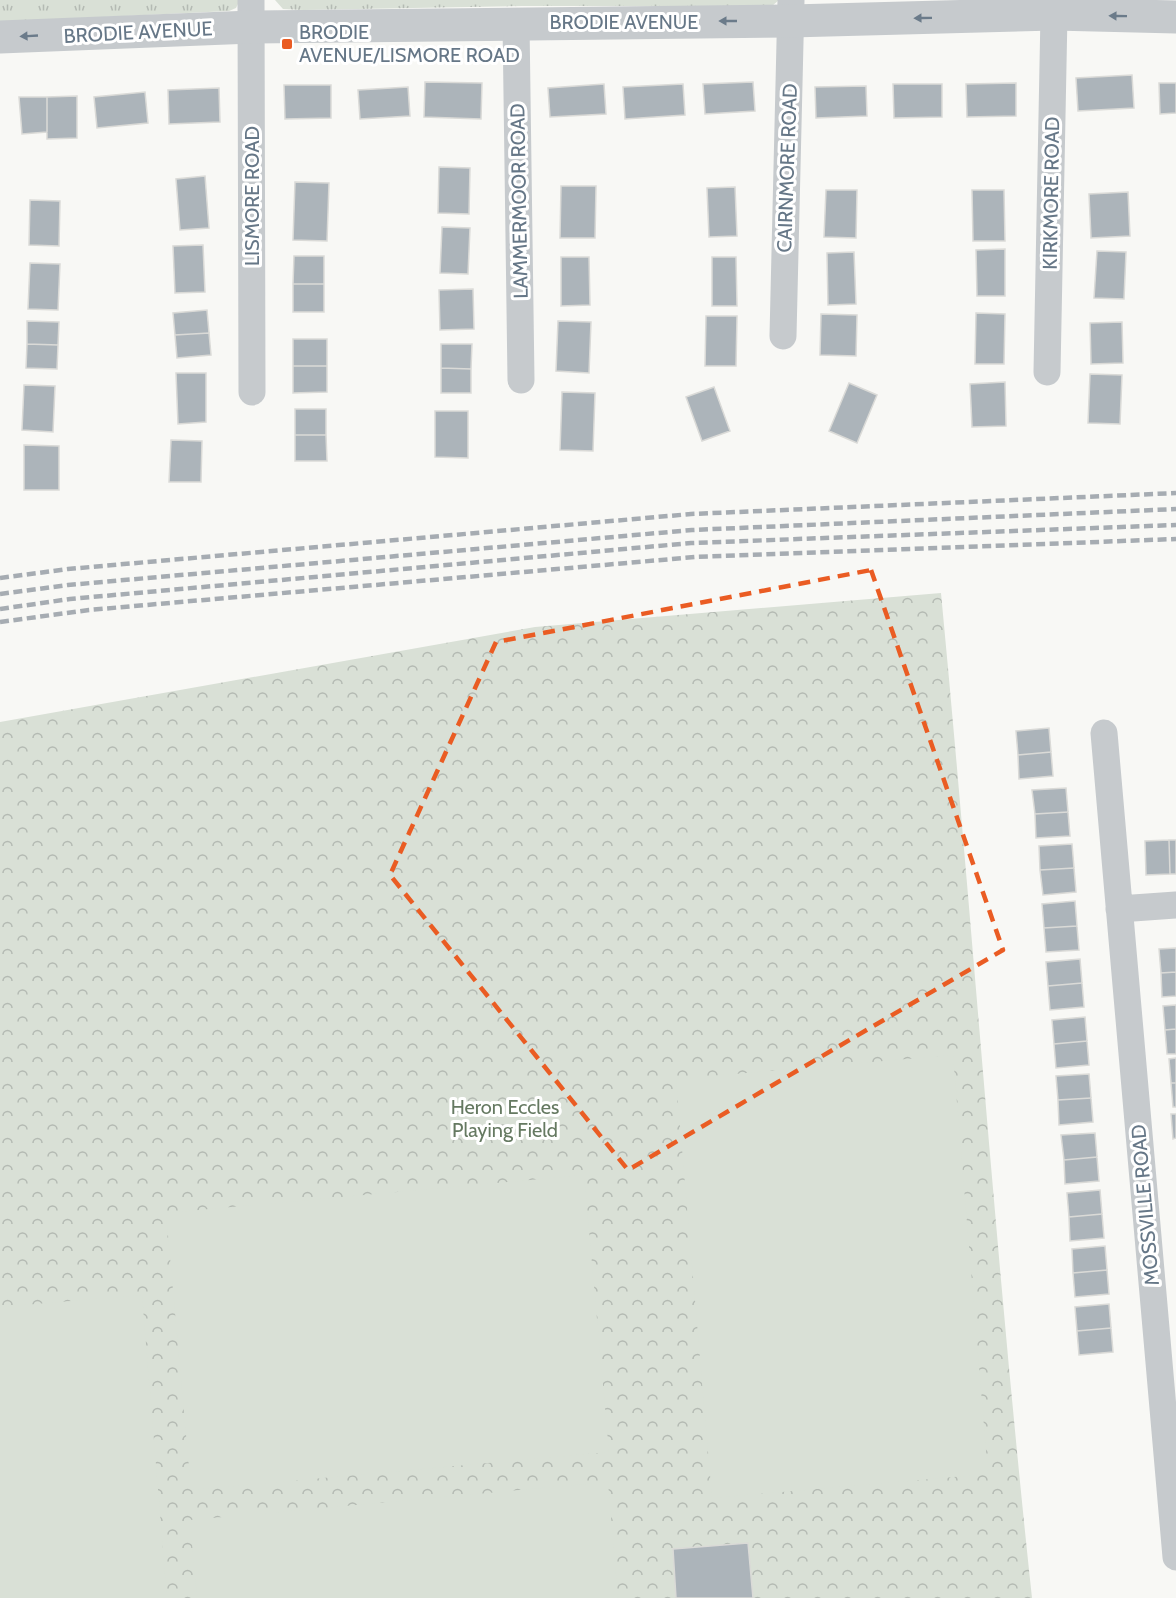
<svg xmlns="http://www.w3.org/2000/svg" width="1176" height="1598" viewBox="0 0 1176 1598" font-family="Cabin,sans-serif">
<defs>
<pattern id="grass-tufts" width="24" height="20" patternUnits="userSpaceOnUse" patternTransform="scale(1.5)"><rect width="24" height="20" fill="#d9e0d6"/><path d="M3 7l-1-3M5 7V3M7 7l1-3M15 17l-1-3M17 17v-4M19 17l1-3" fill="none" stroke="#b4bab3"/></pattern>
<pattern id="forest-crowns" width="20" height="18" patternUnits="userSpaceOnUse" patternTransform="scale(1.5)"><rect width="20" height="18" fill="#d9e0d6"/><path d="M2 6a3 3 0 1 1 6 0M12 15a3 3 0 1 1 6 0" fill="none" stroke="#b4bab3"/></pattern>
</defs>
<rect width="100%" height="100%" fill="#f8f8f5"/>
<path fill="url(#grass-tufts)" d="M 0,0 L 240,0 L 236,8 L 229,11 L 0,22 Z
M 275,0 L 779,0 L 772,6 L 523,6 L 303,10 L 283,9 Z"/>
<path fill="url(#forest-crowns)" d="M 941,593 C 973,928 996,1264 1032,1598 L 0,1598 L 0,722 L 535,627 Z"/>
<path fill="#d9e0d6" d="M 953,1055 L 988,1474 L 712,1498 L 676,1079 Z
M 584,1175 L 609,1452 L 191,1490 L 166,1213 Z
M 142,1295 L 167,1598 L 0,1598 L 0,1307 Z
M 608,1482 L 618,1598 L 197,1598 L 190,1520 Z"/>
<path fill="#acb4ba" stroke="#dadad7" stroke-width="1.5" d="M 1132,75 L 1134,108 L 1078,111 L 1076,78 Z
M 425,82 L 482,83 L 481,119 L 424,117 Z
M 753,82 L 755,111 L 705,114 L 703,84 Z
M 1016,83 L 1016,116 L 967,117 L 966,84 Z
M 1159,83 L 1176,83 L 1176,113 L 1160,114 Z
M 604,84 L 606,114 L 550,117 L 548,88 Z
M 683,84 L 685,115 L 625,119 L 623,87 Z
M 893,84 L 942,84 L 942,117 L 894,118 Z
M 284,85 L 331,85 L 331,118 L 285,119 Z
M 866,86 L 867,116 L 816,118 L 815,87 Z
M 408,87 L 410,116 L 360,119 L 358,90 Z
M 219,88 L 220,122 L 169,124 L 168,90 Z
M 145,92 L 148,123 L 97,128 L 94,97 Z
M 77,96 L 77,138 L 47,139 L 47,97 Z
M 19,97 L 47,97 L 47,132 L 22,134 Z
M 439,167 L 470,168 L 469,214 L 438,213 Z
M 205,176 L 209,228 L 180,230 L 176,179 Z
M 295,182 L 329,183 L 327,241 L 293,240 Z
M 561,186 L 596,186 L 595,238 L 560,238 Z
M 735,187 L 737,236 L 709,237 L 707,188 Z
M 826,190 L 857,190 L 856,238 L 824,237 Z
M 972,190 L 1004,190 L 1005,241 L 973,241 Z
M 1128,192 L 1130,236 L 1091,238 L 1089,194 Z
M 30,200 L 60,201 L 59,246 L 29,245 Z
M 442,227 L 470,228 L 468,274 L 440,273 Z
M 203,245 L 205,292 L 175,293 L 173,246 Z
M 1005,249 L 1005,296 L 977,296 L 976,250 Z
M 1097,251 L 1126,252 L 1124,299 L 1094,298 Z
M 854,252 L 856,304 L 828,305 L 827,253 Z
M 294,256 L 324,256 L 324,284 L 293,284 Z
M 561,257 L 589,257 L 590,305 L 561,306 Z
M 712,257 L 736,257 L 737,306 L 712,306 Z
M 30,263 L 60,264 L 58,310 L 28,309 Z
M 293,284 L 324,284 L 324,312 L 293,312 Z
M 473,289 L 474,329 L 440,330 L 439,290 Z
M 207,310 L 209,333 L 175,335 L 173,313 Z
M 976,313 L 1005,314 L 1004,364 L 975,364 Z
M 821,314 L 857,315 L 856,356 L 820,355 Z
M 706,316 L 737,316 L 736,366 L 705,366 Z
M 27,321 L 59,322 L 58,345 L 27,344 Z
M 558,321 L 591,322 L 589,373 L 556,371 Z
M 1122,322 L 1123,363 L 1091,364 L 1090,323 Z
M 209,333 L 211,355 L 177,358 L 175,335 Z
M 293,339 L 327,339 L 327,366 L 293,366 Z
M 27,344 L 58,345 L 57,369 L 26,368 Z
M 441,344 L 472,344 L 471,369 L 441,368 Z
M 293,366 L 327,366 L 327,392 L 293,393 Z
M 441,368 L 471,369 L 471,393 L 441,393 Z
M 176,373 L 206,373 L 206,422 L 178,424 Z
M 1090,374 L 1122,375 L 1120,424 L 1088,423 Z
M 1005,382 L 1006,426 L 972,427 L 970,384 Z
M 849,383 L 877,395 L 857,443 L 829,431 Z
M 24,385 L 55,386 L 53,432 L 22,430 Z
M 714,387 L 730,431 L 702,441 L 686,397 Z
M 562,392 L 595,393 L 593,451 L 560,450 Z
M 295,409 L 326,409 L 326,435 L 295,435 Z
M 435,411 L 468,411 L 468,458 L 435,457 Z
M 295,435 L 326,435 L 327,461 L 295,461 Z
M 171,440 L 202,441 L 201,482 L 169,482 Z
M 24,445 L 59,446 L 59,490 L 24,490 Z
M 1049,728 L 1051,752 L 1018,755 L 1016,731 Z
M 1051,752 L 1053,776 L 1019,779 L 1018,755 Z
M 1066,788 L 1068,812 L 1035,814 L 1032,790 Z
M 1068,812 L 1070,836 L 1036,838 L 1035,814 Z
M 1169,840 L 1170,874 L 1146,875 L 1145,841 Z
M 1169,840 L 1176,840 L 1176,874 L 1170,874 Z
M 1072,844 L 1074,868 L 1040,870 L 1039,846 Z
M 1074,868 L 1076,892 L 1043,895 L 1040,870 Z
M 1075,901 L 1077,926 L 1044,928 L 1042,904 Z
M 1077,926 L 1079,950 L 1046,952 L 1044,928 Z
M 1176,948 L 1176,972 L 1161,973 L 1159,949 Z
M 1080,959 L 1082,983 L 1048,986 L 1046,962 Z
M 1176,972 L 1176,996 L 1162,997 L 1161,973 Z
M 1082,983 L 1084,1007 L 1050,1010 L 1048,986 Z
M 1176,1005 L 1176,1029 L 1165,1030 L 1163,1006 Z
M 1085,1017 L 1087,1041 L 1054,1044 L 1052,1020 Z
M 1176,1029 L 1176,1054 L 1167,1054 L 1165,1030 Z
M 1087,1041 L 1089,1065 L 1056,1068 L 1054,1044 Z
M 1176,1058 L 1176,1083 L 1171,1083 L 1169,1059 Z
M 1089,1074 L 1091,1098 L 1058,1100 L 1056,1076 Z
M 1171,1083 L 1176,1083 L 1176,1107 L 1173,1107 Z
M 1091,1098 L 1093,1122 L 1059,1125 L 1058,1100 Z
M 1171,1114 L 1176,1114 L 1176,1138 L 1173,1139 Z
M 1095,1133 L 1097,1157 L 1064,1160 L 1061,1135 Z
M 1097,1157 L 1099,1181 L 1065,1184 L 1064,1160 Z
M 1100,1190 L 1102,1214 L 1069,1217 L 1067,1193 Z
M 1102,1214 L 1104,1238 L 1070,1241 L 1069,1217 Z
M 1105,1246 L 1107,1270 L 1073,1273 L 1072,1249 Z
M 1107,1270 L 1109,1294 L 1075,1297 L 1073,1273 Z
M 1109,1304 L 1111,1328 L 1077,1331 L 1075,1307 Z
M 1111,1328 L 1113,1352 L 1079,1355 L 1077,1331 Z
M 748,1543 L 753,1598 L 676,1598 L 673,1549 Z"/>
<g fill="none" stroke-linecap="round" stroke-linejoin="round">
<path stroke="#c6cacd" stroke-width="27" d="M 251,0 L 252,392
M 516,23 L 521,380
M 783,336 L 791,0
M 1047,372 L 1054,14
M 1104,733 L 1176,1557
M 1119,909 L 1176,905"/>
<path stroke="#c6cacd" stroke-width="33" d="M 0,37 L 252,27 L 791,21 L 1054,14 L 1176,17"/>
<path stroke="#a6acb2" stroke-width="4.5" stroke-dasharray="9 4.5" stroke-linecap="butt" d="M 0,578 L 68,569 L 691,514 L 1176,493
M 0,594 L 68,585 L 692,530 L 1176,509
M 0,609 L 70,599 L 691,543 L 1176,525
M 0,622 L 89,610 L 695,557 L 1176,539"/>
</g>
<defs><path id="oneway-solid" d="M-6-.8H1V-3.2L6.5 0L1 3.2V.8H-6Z" transform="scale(1.5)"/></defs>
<g fill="#6b7b8a">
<use href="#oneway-solid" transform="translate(1118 16) rotate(-179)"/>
<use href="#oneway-solid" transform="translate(923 18) rotate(179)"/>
<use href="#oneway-solid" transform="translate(728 21) rotate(180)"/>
<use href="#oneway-solid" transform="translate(29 36) rotate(177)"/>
</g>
<path fill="none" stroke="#ea5c23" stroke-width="4.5" stroke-dasharray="12 8" stroke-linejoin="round" d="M 871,570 L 1003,950 L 628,1170 L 390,875 L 496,642 Z"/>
<rect fill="#ea5c23" stroke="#fff" stroke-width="2" x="281" y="38" width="12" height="12" rx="3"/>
<g text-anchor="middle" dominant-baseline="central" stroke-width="6" stroke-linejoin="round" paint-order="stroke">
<g font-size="20" fill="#667787" stroke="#fff">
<text x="624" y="22">BRODIE AVENUE</text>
<text transform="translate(138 32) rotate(-3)">BRODIE AVENUE</text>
<text transform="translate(787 168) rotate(-88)">CAIRNMORE ROAD</text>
<text transform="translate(1051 193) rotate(-89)">KIRKMORE ROAD</text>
<text transform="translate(252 196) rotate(-90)">LISMORE ROAD</text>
<text transform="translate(519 201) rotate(-91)">LAMMERMOOR ROAD</text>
<text transform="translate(1145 1205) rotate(-95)">MOSSVILLE ROAD</text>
</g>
<g font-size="20" fill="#667787" stroke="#fff" text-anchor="start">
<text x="299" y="32">BRODIE<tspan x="299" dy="23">AVENUE/LISMORE ROAD</tspan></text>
</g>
<g font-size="20" fill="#657961" stroke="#fff">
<text x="505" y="1107">Heron Eccles<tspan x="505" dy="23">Playing Field</tspan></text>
</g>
</g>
</svg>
